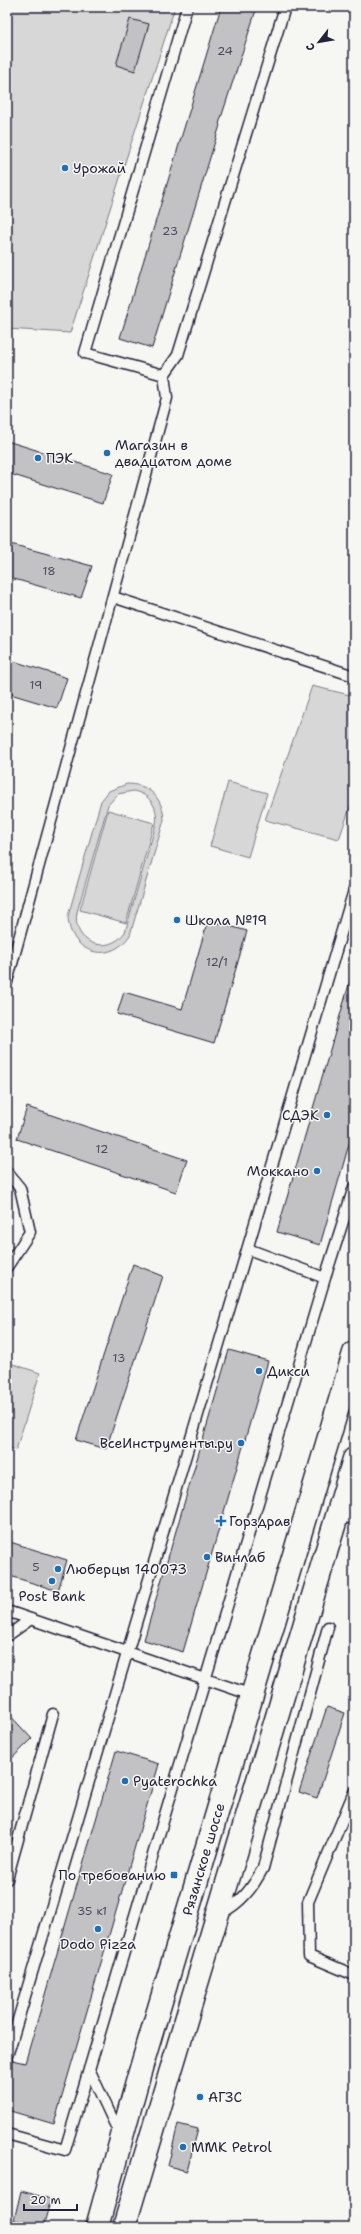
<svg xmlns="http://www.w3.org/2000/svg" width="361" height="2234" viewBox="0 0 361 2234" font-family="'Shantell Sans',sans-serif">
<rect width="100%" height="100%" fill="#f6f6f2"/>
<filter id="ink" filterUnits="userSpaceOnUse"><feTurbulence type="fractalNoise" baseFrequency=".025" numOctaves="2"/><feDisplacementMap in="SourceGraphic" scale="8" xChannelSelector="R" yChannelSelector="G"/><feConvolveMatrix kernelMatrix="1 2 1 2 8 2 1 2 1" color-interpolation-filters="sRGB"/></filter>
<g filter="url(#ink)">
<path fill="#d7d7d7" stroke="#7c7c89" fill-rule="evenodd" d="M 7,7 L 175,7 L 70,333 L 7,329 Z
M 312,686 L 354,696 L 354,796 L 339,839 L 265,820 Z
M 228,782 L 267,793 L 248,857 L 210,846 Z
M 127,784 C 149,784 163,798 164,820 L 130,935 C 110,966 69,953 68,916 L 101,801 L 109,791 ZM 133,791 C 150,794 159,808 156,824 L 125,932 C 108,957 71,943 77,912 L 108,805 L 118,794 Z
M 108,810 L 154,823 L 126,923 L 80,910 Z
M 7,1362 L 40,1373 L 16,1450 L 7,1447 Z"/>
<path fill="#c2c2c4" stroke="#22223b" d="M 221,7 L 257,7 L 219,124 L 220,125 L 152,348 L 120,338 Z
M 130,19 L 149,24 L 135,71 L 116,65 Z
M 7,441 L 113,474 L 103,503 L 7,473 Z
M 7,543 L 92,566 L 81,598 L 7,577 Z
M 7,659 L 67,678 L 57,708 L 7,693 Z
M 208,920 L 247,931 L 214,1043 L 117,1014 L 124,992 L 182,1009 Z
M 350,981 L 354,982 L 354,1127 L 320,1245 L 277,1232 Z
M 27,1107 L 187,1160 L 176,1192 L 17,1139 Z
M 133,1264 L 163,1276 L 106,1449 L 76,1440 Z
M 229,1350 L 268,1361 L 183,1652 L 144,1640 Z
M 7,1541 L 67,1560 L 58,1591 L 7,1575 Z
M 327,1707 L 345,1713 L 317,1798 L 299,1792 Z
M 7,1712 L 32,1739 L 7,1763 Z
M 116,1751 L 159,1764 L 54,2124 L 7,2110 L 7,2062 L 12,2060 L 25,2063 Z
M 178,2124 L 198,2129 L 187,2171 L 168,2166 Z
M 21,2191 L 51,2199 L 43,2227 L 14,2220 Z"/>
<g fill="none" stroke-linecap="round" stroke-linejoin="round">
<g stroke="#22223b" stroke-width="13">
<path id="lane" d="M 187,7 L 85,353 L 164,375 L 178,355 L 285,7
M 113,597 L 354,676
M 7,982 L 167,398 L 164,375
M 7,1172 L 20,1188 L 30,1232 L 7,1267
M 325,1278 L 354,1187
M 338,1513 L 354,1520
M 7,1611 L 252,1695
M 7,1636 L 31,1619
M 354,1792 L 308,1902 L 309,1956 L 354,1975
M 7,1879 L 53,1714
M 220,1914 C 241,1903 252,1889 263,1868 L 328,1627
M 7,2039 L 12,2040 L 354,890
M 7,2056 L 12,2040
M 89,2069 L 120,2135
M 7,2134 L 65,2150 L 325,1278 L 248,1249"/>
</g>
<g stroke="#22223b" stroke-width="25">
<g id="primary">
<path id="s1" d="M 97,2227 L 139,2075 L 354,1353"/>
<path d="M 124,2227 L 354,1459"/>
</g>
</g>
<use href="#lane" stroke="#f6f6f2" stroke-width="10"/>
<use href="#primary" stroke="#f6f6f2" stroke-width="22"/>
</g>
</g>
<g fill="#1f6fb2" stroke="#f6f6f2" stroke-width="1.5">
<circle cx="65" cy="168" r="4"/>
<circle cx="107" cy="453" r="4"/>
<circle cx="38" cy="458" r="4"/>
<circle cx="177" cy="920" r="4"/>
<circle cx="327" cy="1115" r="4"/>
<circle cx="317" cy="1171" r="4"/>
<circle cx="259" cy="1371" r="4"/>
<circle cx="241" cy="1443" r="4"/>
<path d="M219 1515h4v4h4v4h-4v4h-4v-4h-4v-4h4z"/>
<circle cx="207" cy="1557" r="4"/>
<circle cx="58" cy="1569" r="4"/>
<circle cx="52" cy="1581" r="4"/>
<circle cx="125" cy="1781" r="4"/>
<rect x="170" y="1871" width="8" height="8" rx="2"/>
<circle cx="98" cy="1929" r="4"/>
<circle cx="200" cy="2097" r="4"/>
<circle cx="183" cy="2147" r="4"/>
</g>
<g text-anchor="middle" dominant-baseline="central" stroke-width="3" stroke-linejoin="round" paint-order="stroke">
<g font-size="12" fill="#4a4a5d">
<text x="225" y="51">24</text>
<text x="170" y="231">23</text>
<text x="49" y="571">18</text>
<text x="36" y="685">19</text>
<text x="217" y="962">12/1</text>
<text x="102" y="1149">12</text>
<text x="119" y="1358">13</text>
<text x="36" y="1567">5</text>
<text x="92" y="1911">35 к1</text>
</g>
<g font-size="14" fill="#22223b" stroke="#f6f6f2" text-anchor="start">
<text x="73" y="168">Урожай</text>
<text x="115" y="445">Магазин в<tspan x="115" dy="16">двадцатом доме</tspan></text>
<text x="46" y="458">ПЭК</text>
<text x="185" y="920">Школа №19</text>
<text x="319" y="1115" text-anchor="end">СДЭК</text>
<text x="309" y="1171" text-anchor="end">Моккано</text>
<text x="267" y="1371">Дикси</text>
<text x="233" y="1443" text-anchor="end">ВсеИнструменты.ру</text>
<text x="229" y="1521">Горздрав</text>
<text x="215" y="1557">Винлаб</text>
<text x="66" y="1569">Люберцы 140073</text>
<text x="52" y="1596" text-anchor="middle">Post Bank</text>
<text x="133" y="1781">Pyaterochka</text>
<text x="166" y="1875" text-anchor="end">По требованию</text>
<text x="98" y="1944" text-anchor="middle">Dodo Pizza</text>
<text x="208" y="2097">АГЗС</text>
<text x="191" y="2147">MMK Petrol</text>
</g>
<g font-size="14" fill="#22223b" stroke="#f6f6f2">
<text stroke="none"><textPath href="#s1" startOffset="383">Рязанское шоссе</textPath></text>
</g>
</g>
<rect width="361" height="2234" fill="none" stroke="#f6f6f2" stroke-width="24"/>
<rect x="12" y="12" width="337" height="2210" fill="none" stroke="#22223b" stroke-width="1.5" filter="url(#ink)"/>
<g transform="translate(319 42) rotate(239)" stroke="#f6f6f2" stroke-width="3" paint-order="stroke">
<path d="M0-3L7 15L0 10L-7 15Z" fill="#22223b"/>
<text y="-6" font-size="11" font-weight="bold" text-anchor="middle" fill="#22223b">С</text>
</g>
<path d="M24 2204v6h53v-6" fill="none" stroke="#22223b" stroke-width="2"/>
<text x="30" y="2204" font-size="12" fill="#22223b" stroke="#f6f6f2" stroke-width="3" paint-order="stroke">20 m</text>
</svg>
